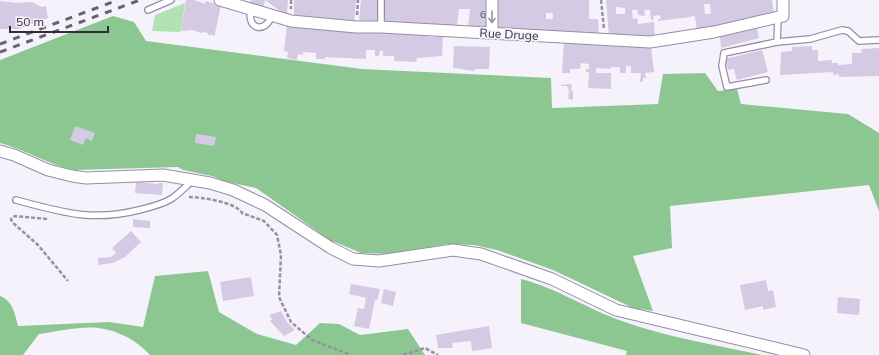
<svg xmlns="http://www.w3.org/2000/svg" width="879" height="355" viewBox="0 0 879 355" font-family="Mulish,sans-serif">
<rect width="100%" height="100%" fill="#f6f2fc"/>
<path fill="#b0e2b4" d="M 185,3 L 181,31 L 178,32 L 152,31 L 155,15 Z"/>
<path fill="#8cc791" d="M 113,16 L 134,22 L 146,41 L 362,69 L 551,78 L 552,108 L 658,104 L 663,74 L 705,73 L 718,91 L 737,89 L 741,104 L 848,114 L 879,133 L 879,211 L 869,185 L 670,206 L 672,248 L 633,256 L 653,311 L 633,308 L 553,270 L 497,250 L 474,245 L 447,244 L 389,254 L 361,253 L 330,240 L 256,188 L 227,182 L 212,176 L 183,170 L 178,167 L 75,170 C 48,165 27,150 0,143 L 0,60 Z
M 208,271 L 219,312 L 257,334 L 296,345 L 320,323 L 339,324 L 360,335 L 408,329 L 425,355 L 150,355 C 138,341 117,330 98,328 C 83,326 54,332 39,334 L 23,355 L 0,355 L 0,296 C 13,301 15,314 18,326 L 109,322 L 143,327 L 155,276 Z
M 521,279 C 557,288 587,309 622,321 C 667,337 715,345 762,355 L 626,355 L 627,351 L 521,323 Z"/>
<path fill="#d4cae3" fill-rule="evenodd" d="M 186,0 L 194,0 L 205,4 L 205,1 L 221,5 L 214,38 L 214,35 L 208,35 L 208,33 L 202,32 L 201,33 L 192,30 L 181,31 Z
M 251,0 L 288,0 L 287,16 L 265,0 L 263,9 L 250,6 Z
M 294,0 L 356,0 L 354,24 L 294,15 Z
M 361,0 L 490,0 L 489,28 L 468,28 L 470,9 L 459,9 L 457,27 L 359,20 Z
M 496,0 L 589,0 L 589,19 L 598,19 L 599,36 L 495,28 ZM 546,13 L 553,13 L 553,19 L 546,19 Z
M 606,0 L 772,0 L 774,15 L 697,31 L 695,17 L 692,15 L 691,17 L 658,21 L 658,19 L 661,19 L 660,15 L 653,16 L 654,19 L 651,20 L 650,10 L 644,10 L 645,16 L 638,15 L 637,10 L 632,10 L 633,19 L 637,18 L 638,24 L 654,22 L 655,38 L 609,36 ZM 704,4 L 710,4 L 711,14 L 705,14 ZM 616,7 L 625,8 L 625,14 L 616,14 Z
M 0,1 L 17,3 L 32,2 L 41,7 L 46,6 L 48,18 L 19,29 L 0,29 Z
M 287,24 L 429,34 L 429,37 L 443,37 L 442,56 L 417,58 L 416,62 L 394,61 L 394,56 L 383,56 L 383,51 L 380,51 L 379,56 L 375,56 L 375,50 L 366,50 L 366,59 L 325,57 L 325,59 L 316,59 L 316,53 L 303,52 L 303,55 L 298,54 L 297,60 L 287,58 L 288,52 L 284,51 Z
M 757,28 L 759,38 L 721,48 L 720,36 Z
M 564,41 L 642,47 L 651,46 L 654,72 L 645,73 L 646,78 L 643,78 L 643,82 L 640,82 L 641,73 L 631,73 L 631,66 L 626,66 L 626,73 L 620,73 L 620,67 L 611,67 L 611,69 L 596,68 L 596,73 L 611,73 L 611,89 L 588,88 L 589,72 L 586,72 L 586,69 L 589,69 L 589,64 L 581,63 L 580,69 L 570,69 L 570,73 L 562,73 Z
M 454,46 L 490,47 L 489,69 L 475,69 L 475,71 L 453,68 Z
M 812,46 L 812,50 L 818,50 L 818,61 L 832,60 L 832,63 L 838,63 L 838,65 L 852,64 L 852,53 L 862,53 L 861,49 L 879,48 L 879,76 L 839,77 L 839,74 L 833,75 L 833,72 L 780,75 L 781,52 L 792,51 L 792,47 Z
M 762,50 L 768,72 L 737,80 L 734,69 L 728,70 L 725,59 Z
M 572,84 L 571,90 L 573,91 L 573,100 L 568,99 L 569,91 L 567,86 L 561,86 L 561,85 Z
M 75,126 L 95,133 L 92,141 L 86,138 L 83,145 L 70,140 Z
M 196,134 L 216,137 L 214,146 L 195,143 Z
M 136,182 L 158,184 L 159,183 L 163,183 L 162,195 L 135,193 Z
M 133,219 L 150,221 L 150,228 L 133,227 Z
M 131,231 L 141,242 L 125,257 L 113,263 L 98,265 L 98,258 L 111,257 L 116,253 L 112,248 Z
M 251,277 L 254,296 L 223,301 L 220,282 Z
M 766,280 L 768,291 L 773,290 L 776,307 L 763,310 L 763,306 L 745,310 L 740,285 Z
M 351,284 L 380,289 L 377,300 L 375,300 L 369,329 L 354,326 L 358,308 L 364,309 L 366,298 L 349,294 Z
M 384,289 L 396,292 L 393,306 L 381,303 Z
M 838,297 L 860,299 L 859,315 L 837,313 Z
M 281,311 L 287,322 L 295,330 L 284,336 L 270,321 L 272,319 L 269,315 Z
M 489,326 L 492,348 L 472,351 L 471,341 L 452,343 L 453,348 L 438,348 L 436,335 Z"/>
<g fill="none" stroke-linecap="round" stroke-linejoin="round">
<g stroke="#968da5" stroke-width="8">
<path id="lane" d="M 251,9 C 246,30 266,34 272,15
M 148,10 L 171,0
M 381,27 L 381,0
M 777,42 L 778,17
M 766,80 L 727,87 L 722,66 L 724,53 L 777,42 L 810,39 L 842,30 L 848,31 L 859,41 L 879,40
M 16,200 C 61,212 92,222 139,210 C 150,207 161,205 171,199 C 179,194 185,187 192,181"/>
</g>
<g stroke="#968da5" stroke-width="13">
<path id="street" d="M 220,0 L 291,21 L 356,27 L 381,27 L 650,42 L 714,32 L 783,16 L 783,0
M 492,33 L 492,0
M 0,151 L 14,155 L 48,170 L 72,176 L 86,178 L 163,175 L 210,183 L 233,190 L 265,205 L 331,248 L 353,259 L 379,261 L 453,250 L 481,254 L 552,279 L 616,310 L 804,355"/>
</g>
<path stroke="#96929c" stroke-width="2.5" stroke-dasharray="4 2" stroke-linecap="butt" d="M 291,0 L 291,9
M 601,0 L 604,29
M 357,15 L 358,0
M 189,197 C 200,197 236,202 242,213 L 264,221 L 277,235 L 281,255 L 279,297 L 291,322 L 312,340 L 351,355
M 47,219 L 15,216 L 11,219 L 12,222 L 38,245 L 68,281
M 403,355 L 425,348 L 438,355"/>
<use href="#lane" stroke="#fff" stroke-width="5.5"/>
<use href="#street" stroke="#fff" stroke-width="11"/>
<path stroke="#67636d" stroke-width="3" stroke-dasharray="7 7" stroke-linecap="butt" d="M 0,44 L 118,0
M 0,52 L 140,0"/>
</g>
<defs><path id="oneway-shaft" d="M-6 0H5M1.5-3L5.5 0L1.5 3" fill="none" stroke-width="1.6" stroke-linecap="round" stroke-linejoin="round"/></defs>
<use stroke="#98969a" href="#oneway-shaft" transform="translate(492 17) rotate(91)"/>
<g text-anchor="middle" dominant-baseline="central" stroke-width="3.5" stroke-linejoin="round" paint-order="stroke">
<g font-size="10" fill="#595461">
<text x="483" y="14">6</text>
</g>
<g font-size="12" fill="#302d36" stroke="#f6f2fc">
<text transform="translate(509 34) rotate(3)">Rue Druge</text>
</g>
</g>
<path d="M10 26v6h98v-6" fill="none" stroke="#302d36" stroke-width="2"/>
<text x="16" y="26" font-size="12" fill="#302d36" stroke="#f6f2fc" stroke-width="3" paint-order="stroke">50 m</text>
</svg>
